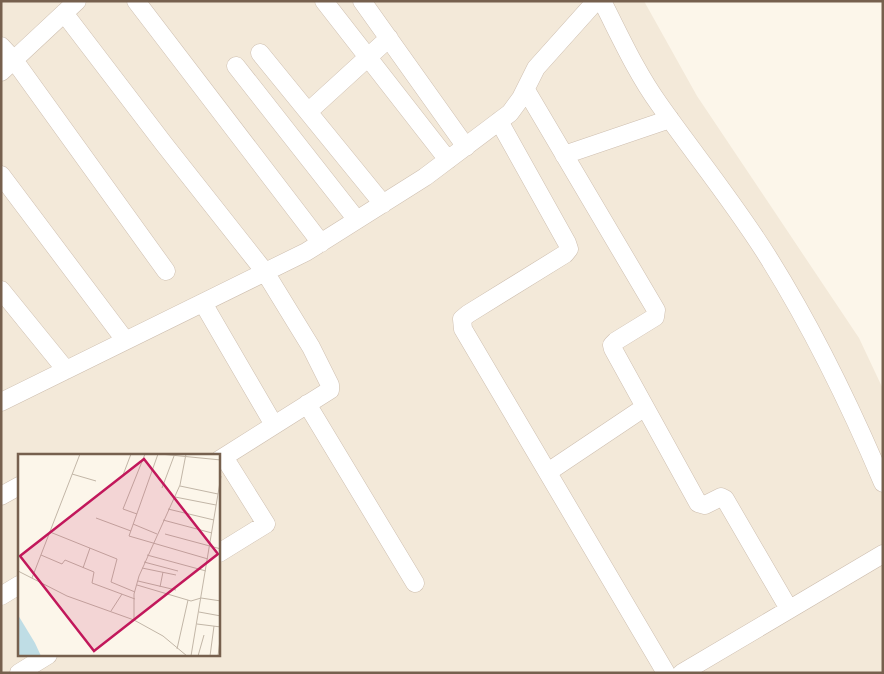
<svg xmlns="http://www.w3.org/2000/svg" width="884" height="674" viewBox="0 0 884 674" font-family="Signika,sans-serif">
<rect width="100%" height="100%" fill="#fcf6ea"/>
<path fill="#f3e9d9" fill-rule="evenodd" d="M 1,1 L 644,1 L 697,96 L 859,338 L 883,389 L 883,673 L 1,673 ZM 19,455 L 219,455 L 219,655 L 19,655 Z"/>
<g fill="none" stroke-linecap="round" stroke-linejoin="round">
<g stroke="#cebfb0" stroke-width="19">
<path id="street" d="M 136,1 L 321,243
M 324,1 L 448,160
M 362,1 L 466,147
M 602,1 C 620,36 636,72 659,104 C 695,155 735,204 768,257 C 813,329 850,405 883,483
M 64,13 L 164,144 L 265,272 L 311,347 L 330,385 L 330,390 L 219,460
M 1,46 L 14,60 L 166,271
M 260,53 L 383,204
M 236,66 L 357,220
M 1,72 L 77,1
M 526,90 L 656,310 L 655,317 L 616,341 L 612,345 L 613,349 L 698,503 L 705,505 L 721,497 L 725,499 L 789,609
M 308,112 L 389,38
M 499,121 L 567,243 L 569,249 L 565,254 L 468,314 L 462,319 L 463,329 L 666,673
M 564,155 L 670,119
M 1,175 L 125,340
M 1,290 L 66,370
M 203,303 L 274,425
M 1,402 L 306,252 L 425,177 L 510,113 L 521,98 L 536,68 L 596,1
M 307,404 L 415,583
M 548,472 L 645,407
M 1,496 L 19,486
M 219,553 L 266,524 L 224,457
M 1,596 L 19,585
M 19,673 L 48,655
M 682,673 L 883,554"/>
</g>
<use href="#street" stroke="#fff" stroke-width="18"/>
</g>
<g transform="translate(18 454)">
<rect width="202" height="202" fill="#fcf6ea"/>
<path d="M 0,161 L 17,189 L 23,202 L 0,202 Z" fill="#bfdde5"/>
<path fill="none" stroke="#c2b6a7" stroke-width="1" d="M 140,0 L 111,82 L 190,105M 142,0 L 203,6M 54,20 L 78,27M 105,21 L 113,0M 162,32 L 200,40M 144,34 L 156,2M 157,43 L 198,51M 150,55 L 196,66M 119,60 L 105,55 L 127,0M 78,64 L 113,77M 145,66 L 194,79M 115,70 L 139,80M 32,78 L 99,105 L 93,128 L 117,138M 147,80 L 203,95M 23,101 L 44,110 L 47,106 L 76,118 L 74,129 L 117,145M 129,101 L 188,117M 126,108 L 160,117M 65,114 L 72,94M 124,114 L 158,121M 0,117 L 49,142 L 116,166 L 145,182 L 169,202M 14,124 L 62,0M 120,127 L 158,136M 119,131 L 173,147 L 183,144 L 203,147M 142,133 L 145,118M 93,157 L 104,140M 181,158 L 203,162M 116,166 L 116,140 L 121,122 L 162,31 L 168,0M 179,170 L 203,173M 159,195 L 170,146M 173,202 L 203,22M 180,202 L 186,181M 192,202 L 196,172M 200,202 L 202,186"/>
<path fill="#c2185b" fill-opacity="0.15" stroke="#c2185b" stroke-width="2.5" d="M 126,5 L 200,100 L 76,197 L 2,102 Z"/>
<rect width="202" height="202" fill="none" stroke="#76604e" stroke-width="2.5"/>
</g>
<rect width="884" height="674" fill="none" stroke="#76604e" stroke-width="5"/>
</svg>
